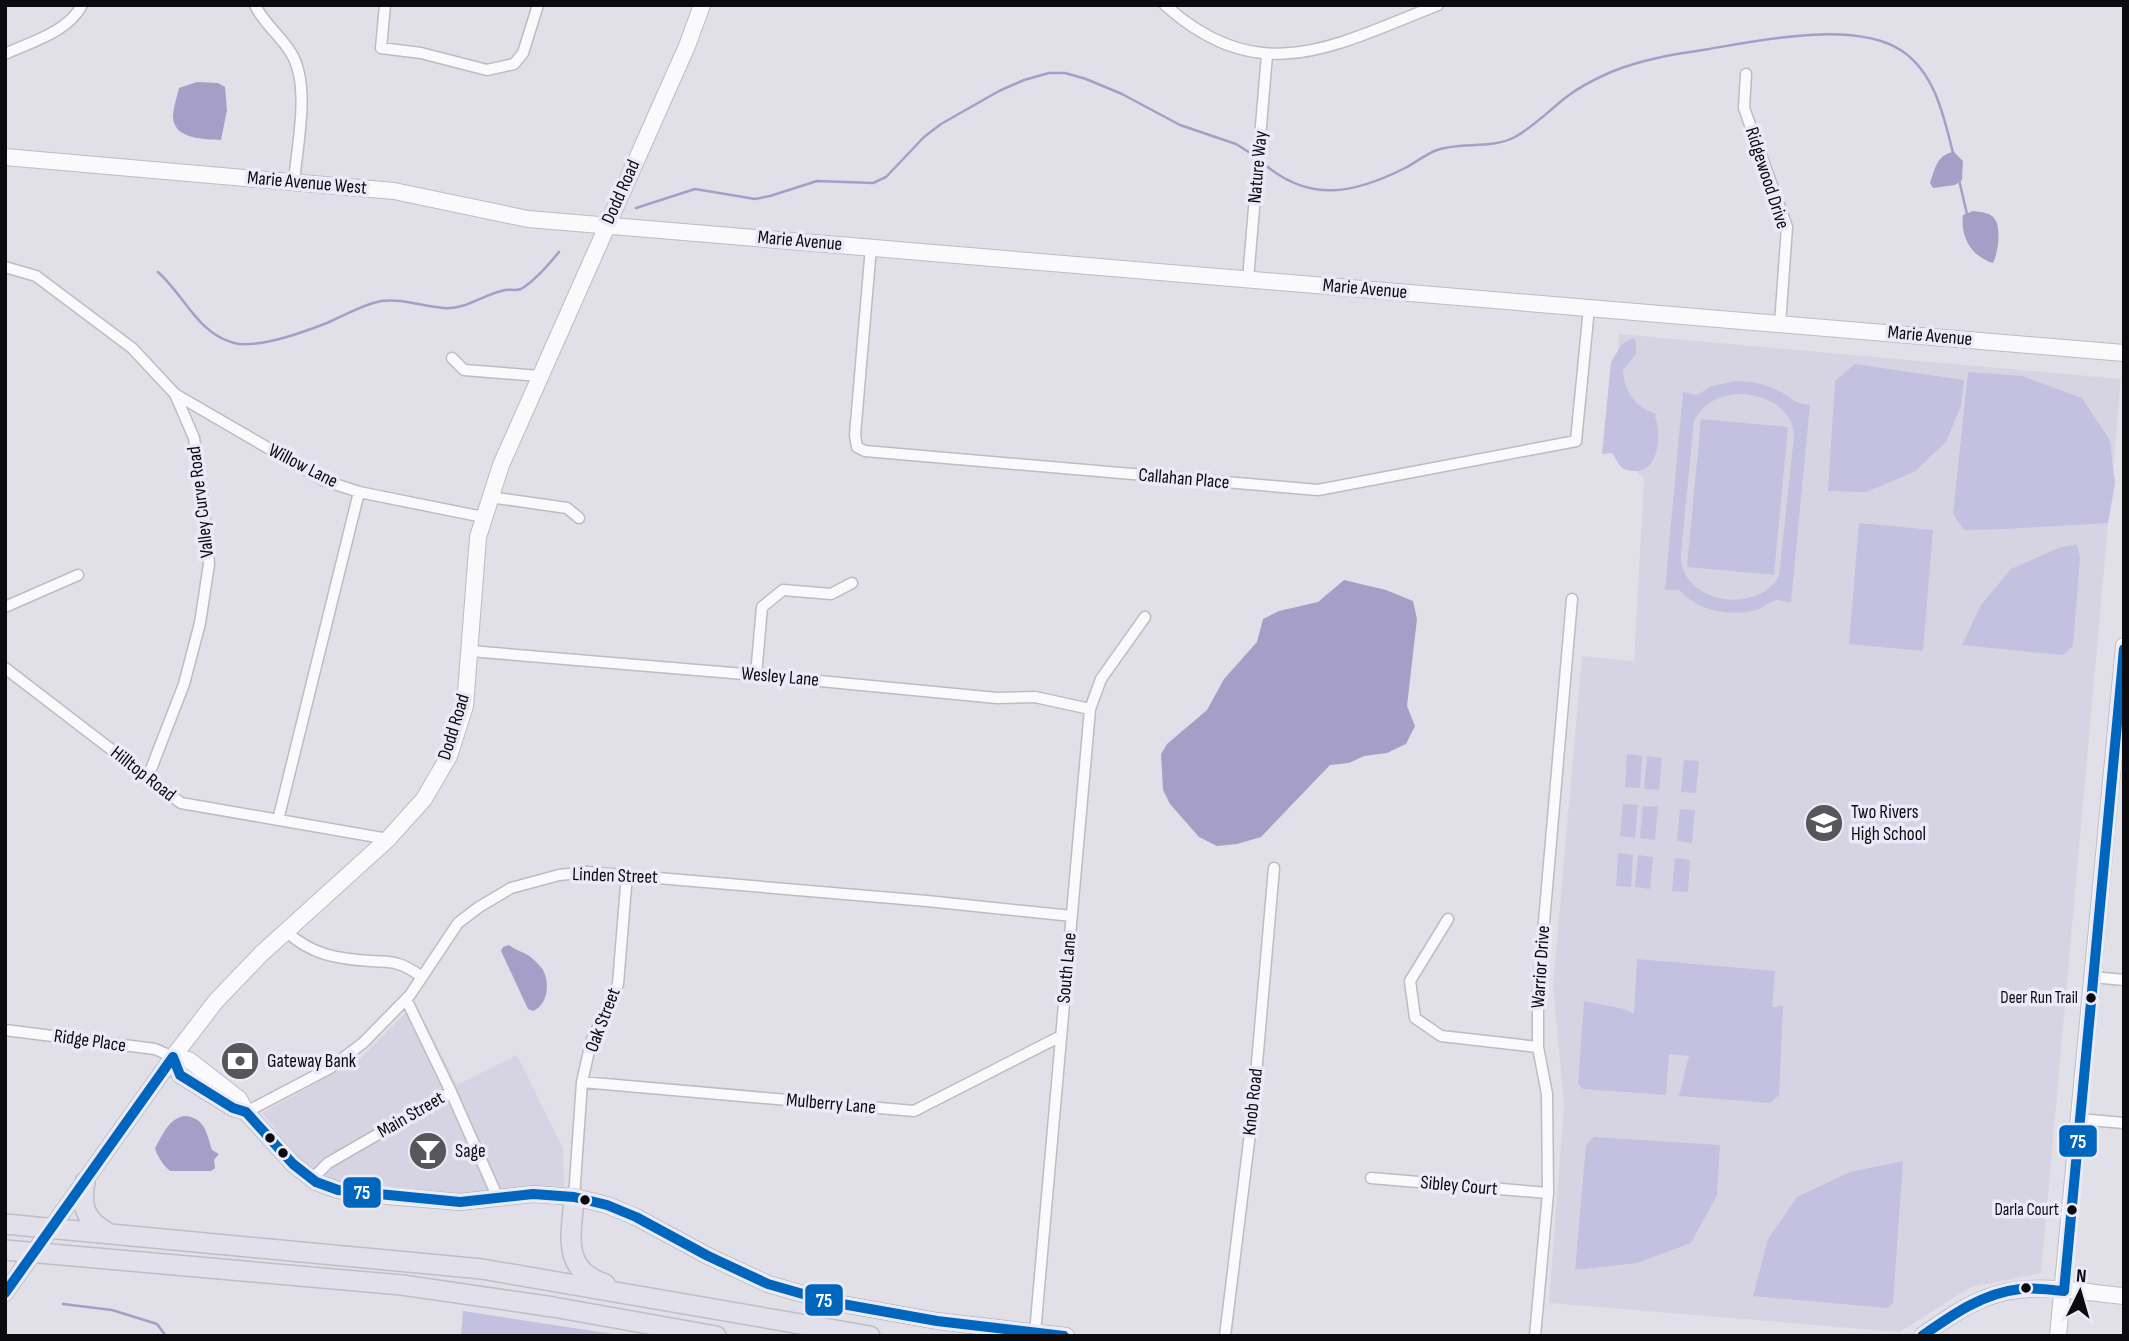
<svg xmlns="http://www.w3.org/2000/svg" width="2129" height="1341" viewBox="0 0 2129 1341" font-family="'Sofia Sans Condensed',sans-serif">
<rect width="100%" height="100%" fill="#e1e0e8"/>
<path fill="#d6d4e3" d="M 1619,334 L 2121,379 L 2041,1273 L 1971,1287 L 1900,1332 L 1549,1303 L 1564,1105 L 1553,985 L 1582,656 L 1634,661 L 1644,479 L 1611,447 Z
M 415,1003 L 457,1085 L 517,1055 L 563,1148 L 564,1186 L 450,1194 L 340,1182 L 307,1167 L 262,1113 L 361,1058 Z"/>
<path fill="#c4c0e0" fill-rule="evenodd" d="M 1633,338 L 1636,341 L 1636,354 L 1623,370 C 1624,392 1635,407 1656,414 L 1655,417 C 1662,433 1659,468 1638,471 C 1632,471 1626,471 1621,467 C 1618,464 1615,457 1612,453 L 1602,454 L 1611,362 L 1622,344 Z
M 1855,364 L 1964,380 L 1961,406 L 1946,442 L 1914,472 L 1867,492 L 1828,491 L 1835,381 Z
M 1968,372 L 2022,376 L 2082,398 L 2110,440 L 2115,483 L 2108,523 L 2005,529 L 1964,530 L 1953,514 Z
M 1736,381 C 1752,381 1766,384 1781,392 C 1796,400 1792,403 1810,405 L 1791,602 C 1787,602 1778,600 1776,600 C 1769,602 1763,608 1756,610 C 1729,617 1698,611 1679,590 L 1665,590 L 1683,392 L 1697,395 L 1712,386 ZM 1744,394 C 1769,397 1793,409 1794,436 L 1779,576 C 1757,616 1678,603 1681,553 L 1694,421 C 1704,401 1722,394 1744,394 Z
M 1701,419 L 1788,427 L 1774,575 L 1687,567 Z
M 1859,523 L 1933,530 L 1923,651 L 1849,644 Z
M 2077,545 L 2080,557 L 2073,646 L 2063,655 L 1962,645 L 1981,605 L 2011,569 L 2061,547 Z
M 1627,754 L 1642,756 L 1640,788 L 1625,787 Z
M 1647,756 L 1662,758 L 1659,790 L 1644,789 Z
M 1684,760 L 1699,761 L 1696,793 L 1681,792 Z
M 1623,804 L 1638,805 L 1635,838 L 1620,836 Z
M 1643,806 L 1658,807 L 1655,840 L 1640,838 Z
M 1680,809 L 1695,810 L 1692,843 L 1677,841 Z
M 1618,853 L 1633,855 L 1631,887 L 1616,886 Z
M 1638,855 L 1653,857 L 1650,889 L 1635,887 Z
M 1675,858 L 1690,860 L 1688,892 L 1672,891 Z
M 1637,959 L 1775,971 L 1772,1007 L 1783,1006 L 1779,1095 L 1770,1103 L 1679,1096 L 1689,1056 L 1669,1054 L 1666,1095 L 1583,1089 L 1578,1084 L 1584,1001 L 1624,1009 L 1634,1014 Z
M 1594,1137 L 1720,1145 L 1717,1195 L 1691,1243 L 1637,1263 L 1575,1270 L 1586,1145 Z
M 1903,1161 L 1893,1303 L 1887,1308 L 1753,1296 L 1768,1239 L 1797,1197 L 1850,1172 Z
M 463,1311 L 626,1336 L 461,1336 Z"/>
<path fill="#a59fc7" d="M 197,82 L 218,83 L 225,87 L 227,110 L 221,140 C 205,139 174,140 173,117 C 173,108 177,97 179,88 Z
M 1954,152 L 1963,161 L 1962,180 L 1955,185 L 1933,188 L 1930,183 C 1935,169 1937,154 1954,152 Z
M 1973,211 C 1980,212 1989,212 1994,218 C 2002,227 1998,253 1993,263 C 1972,257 1960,237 1963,215 Z
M 1344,580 L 1386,590 L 1413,601 L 1417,619 L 1407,706 L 1415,726 L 1406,744 L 1387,753 L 1364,756 L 1349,763 L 1330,765 L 1261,837 L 1237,844 L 1217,846 L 1199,837 L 1170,804 L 1163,790 L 1161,754 L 1167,744 L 1207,710 L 1224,679 L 1257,642 L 1263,619 L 1279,611 L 1318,602 Z
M 509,945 C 516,951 526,952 533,959 C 536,962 543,968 544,972 C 550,986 547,1005 533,1011 L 528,1009 L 501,951 L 503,947 Z
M 184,1116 C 205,1117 207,1134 212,1150 L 219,1154 L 214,1160 L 215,1168 L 211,1171 L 170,1171 L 163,1164 L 157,1154 L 155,1148 C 163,1135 168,1119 184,1116 Z"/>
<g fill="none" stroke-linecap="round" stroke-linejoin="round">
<path stroke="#a59fc7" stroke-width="2.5" d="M 1263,163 C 1309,203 1354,194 1405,168 C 1415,163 1426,154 1437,150 C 1462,141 1490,150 1515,137 C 1533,127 1549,111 1565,98 C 1579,87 1595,79 1611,72 C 1642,59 1676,54 1709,49 C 1760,40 1856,20 1902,51 C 1935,73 1944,117 1953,153
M 1959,180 L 1967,214
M 636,208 L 695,189 L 755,199 L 770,196 L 817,181 L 873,183 L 886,177 L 924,137 L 941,124 L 999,91 L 1024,80 L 1049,73 L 1065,73 L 1086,79 L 1122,94 L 1180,125 L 1236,144 L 1255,156
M 158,272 C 185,296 197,333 234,343 C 258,349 304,332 327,323 C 345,315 362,305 381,301 C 402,298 424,307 444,308 C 466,310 484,294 505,290 C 510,289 516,291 521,289 C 533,282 550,263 559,252
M 63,1304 L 112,1310 L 157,1324 L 166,1336"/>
<g stroke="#bcbcc2" stroke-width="13">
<path id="street" d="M 255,5 C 263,23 281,36 291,53 C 311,85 297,145 294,182
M 385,5 L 381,48 L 421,53 L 487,70 L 514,64 L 523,53 L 538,5
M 1165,5 C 1261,91 1335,45 1438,5
M 5,54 C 31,42 68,32 82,5
M 1746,74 L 1744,108 L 1787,227 L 1780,324
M 871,247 L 855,435 L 857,447 L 865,451 L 1318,490 L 1576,441 L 1589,308
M 5,267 L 36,276 L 132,348 L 175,394 L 194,438 L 203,501 L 209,564 L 200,623 L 184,684 L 148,777
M 1248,279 L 1267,55
M 452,358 L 464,370 L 540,376
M 175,394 L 323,480 L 359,492 L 483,517
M 490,497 L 567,508 L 579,518
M 5,607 L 78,575
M 470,651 L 756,675 L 997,698 L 1035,697 L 1090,709
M 5,668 L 181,803 L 388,839
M 756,675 L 762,607 L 783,590 L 831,594 L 852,583
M 278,820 L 359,492
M 1448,919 L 1410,981 L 1415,1018 L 1441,1036 L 1538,1047
M 286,931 C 311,955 338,959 371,961 C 380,962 390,961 398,964 C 407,966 415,972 422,977
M 2093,977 L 2124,980
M 406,999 L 451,1092 L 498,1198
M 5,1030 L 155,1049 L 173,1057
M 582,1082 L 914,1111 L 1061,1036
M 246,1112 L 330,1068 L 363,1043 L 410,995 L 458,923 L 479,907 L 511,888 L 559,875 L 587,872 L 927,901 L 1072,916
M 2079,1119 L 2124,1123
M 1371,1178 L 1548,1193
M 312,1179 L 328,1163 L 451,1092
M 574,1197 L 582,1082 L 591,1042 L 618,984 L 627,874
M 1035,1333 L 1090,709 L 1101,679 L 1145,617
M 1225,1336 L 1253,1109 L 1274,868
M 1535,1336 L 1548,1193 L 1547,1094 L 1538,1047 L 1538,991 L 1572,599"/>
</g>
<g stroke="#bcbcc2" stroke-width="18">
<path id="secondary" d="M 5,157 L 394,191 L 528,219 L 2124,353
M 173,1057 L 189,1060 L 239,1099 L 246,1112 L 293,1164 L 316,1182 L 338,1190 L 364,1194 L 460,1202 L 533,1194 L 574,1197 L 607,1205 L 636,1217 L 708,1256 L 768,1284 L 831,1302 L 937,1321 L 1066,1336
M 173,1057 L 180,1075 L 233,1108 L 246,1112
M 5,1293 L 173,1057 L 216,1001 L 261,954 L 388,839 L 424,799 L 449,756 L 465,706 L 478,537 L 501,465 L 687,46 L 702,5
M 1922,1336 C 1942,1322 1961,1308 1983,1299 C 2026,1280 2079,1292 2124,1296
M 2058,1336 L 2124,646"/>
</g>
<g stroke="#bfbec2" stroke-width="22">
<path id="highway" d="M 85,1182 C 80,1208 86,1220 108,1233
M 574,1197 C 572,1234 560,1269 605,1284
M 5,1224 L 482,1269 L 870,1336
M 5,1250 L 402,1285 L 553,1307 L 716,1336"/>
</g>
<use href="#street" stroke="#fafafc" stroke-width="10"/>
<use href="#secondary" stroke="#fafafc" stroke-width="16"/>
<use href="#highway" stroke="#e2e0ea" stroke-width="19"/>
<g stroke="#ebeaf8" stroke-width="16">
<path id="bus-1" d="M 173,1057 L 180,1075 L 233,1108 L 246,1112 L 293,1164 L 316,1182 L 338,1190 L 460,1202 L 533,1194 L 574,1197 L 607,1205 L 636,1217 L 708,1256 L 768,1284 L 831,1302 L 937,1321 L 1064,1336
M 5,1293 L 173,1057
M 1922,1336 C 1952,1315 1983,1293 2020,1289 C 2035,1287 2050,1290 2064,1291 L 2124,649"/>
</g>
<use href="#bus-1" stroke="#0065bd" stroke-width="10"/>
</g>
<defs>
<g id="school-disc" transform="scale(2.0125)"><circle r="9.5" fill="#56565b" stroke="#ebeaf8"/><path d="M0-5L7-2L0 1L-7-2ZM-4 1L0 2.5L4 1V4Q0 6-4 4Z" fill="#fff"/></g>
<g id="bank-disc" transform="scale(2.0125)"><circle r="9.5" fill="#56565b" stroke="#ebeaf8"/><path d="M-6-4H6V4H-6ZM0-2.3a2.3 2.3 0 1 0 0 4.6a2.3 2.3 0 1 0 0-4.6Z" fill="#fff"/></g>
<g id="bar-disc" transform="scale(2.0125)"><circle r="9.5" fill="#56565b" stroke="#ebeaf8"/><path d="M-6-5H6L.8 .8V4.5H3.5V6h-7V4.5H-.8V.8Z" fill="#fff"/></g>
</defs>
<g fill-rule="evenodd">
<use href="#school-disc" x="1824" y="823"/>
<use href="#bank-disc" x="240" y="1061"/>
<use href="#bar-disc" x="428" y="1151"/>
</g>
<g fill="#0b0b0f" stroke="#ebeaf8" stroke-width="2.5">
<circle cx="2091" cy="998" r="6"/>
<circle cx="270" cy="1138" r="6"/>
<circle cx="283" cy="1153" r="6"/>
<circle cx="585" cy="1200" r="6"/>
<circle cx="2072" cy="1210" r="6"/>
<circle cx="2026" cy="1288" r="6"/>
</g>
<g text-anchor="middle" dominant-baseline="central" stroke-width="7" stroke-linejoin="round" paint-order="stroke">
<g font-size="17" fill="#0b0b0f" stroke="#ebeaf8" text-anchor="end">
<text x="2078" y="998">Deer Run Trail</text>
<text x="2059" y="1210">Darla Court</text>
</g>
<g font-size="19" fill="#0b0b0f" stroke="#ebeaf8">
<text transform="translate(1258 167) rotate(-85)">Nature Way</text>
<text transform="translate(1767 178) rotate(72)">Ridgewood Drive</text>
<text transform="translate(307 183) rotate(5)">Marie Avenue West</text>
<text transform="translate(621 192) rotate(-66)">Dodd Road</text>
<text transform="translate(800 241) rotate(5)">Marie Avenue</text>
<text transform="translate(1365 289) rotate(5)">Marie Avenue</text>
<text transform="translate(1930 336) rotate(5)">Marie Avenue</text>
<text transform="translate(303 466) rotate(27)">Willow Lane</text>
<text transform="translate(1184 479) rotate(5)">Callahan Place</text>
<text transform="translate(201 502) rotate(-97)">Valley Curve Road</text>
<text transform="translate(780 677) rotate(5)">Wesley Lane</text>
<text transform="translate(454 727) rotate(-73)">Dodd Road</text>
<text transform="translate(143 774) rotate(38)">Hilltop Road</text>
<text transform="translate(615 876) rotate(2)">Linden Street</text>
<text transform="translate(1541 967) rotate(-86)">Warrior Drive</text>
<text transform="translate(1067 968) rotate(-85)">South Lane</text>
<text transform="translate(603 1020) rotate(-69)">Oak Street</text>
<text transform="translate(90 1041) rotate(8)">Ridge Place</text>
<text transform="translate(1253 1102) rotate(-84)">Knob Road</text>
<text transform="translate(831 1104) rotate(5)">Mulberry Lane</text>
<text transform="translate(411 1115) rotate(-30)">Main Street</text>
<text transform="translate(1459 1186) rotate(5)">Sibley Court</text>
</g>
<g font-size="19" fill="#0b0b0f" stroke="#ebeaf8" text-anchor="start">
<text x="1851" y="812">Two Rivers<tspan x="1851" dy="22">High School</tspan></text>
<text x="267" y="1061">Gateway Bank</text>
<text x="455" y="1151">Sage</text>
</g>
</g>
<g stroke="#ebeaf8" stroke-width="2.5">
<rect x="2058" y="1124" width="40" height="34" rx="7" fill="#0065bd"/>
<rect x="342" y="1176" width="40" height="33" rx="7" fill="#0065bd"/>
<rect x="804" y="1283" width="40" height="34" rx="7" fill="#0065bd"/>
</g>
<g font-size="19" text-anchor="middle" font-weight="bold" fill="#fff">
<text x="2078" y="1148">75</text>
<text x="362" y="1199">75</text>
<text x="824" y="1307">75</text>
</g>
<rect width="2129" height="1341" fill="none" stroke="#0b0b0f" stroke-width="14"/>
<g transform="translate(2080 1292) rotate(5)" stroke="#ebeaf8" stroke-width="5" paint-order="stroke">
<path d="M0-5L12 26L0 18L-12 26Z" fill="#0b0b0f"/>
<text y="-10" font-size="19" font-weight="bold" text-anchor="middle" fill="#0b0b0f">N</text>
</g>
</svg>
